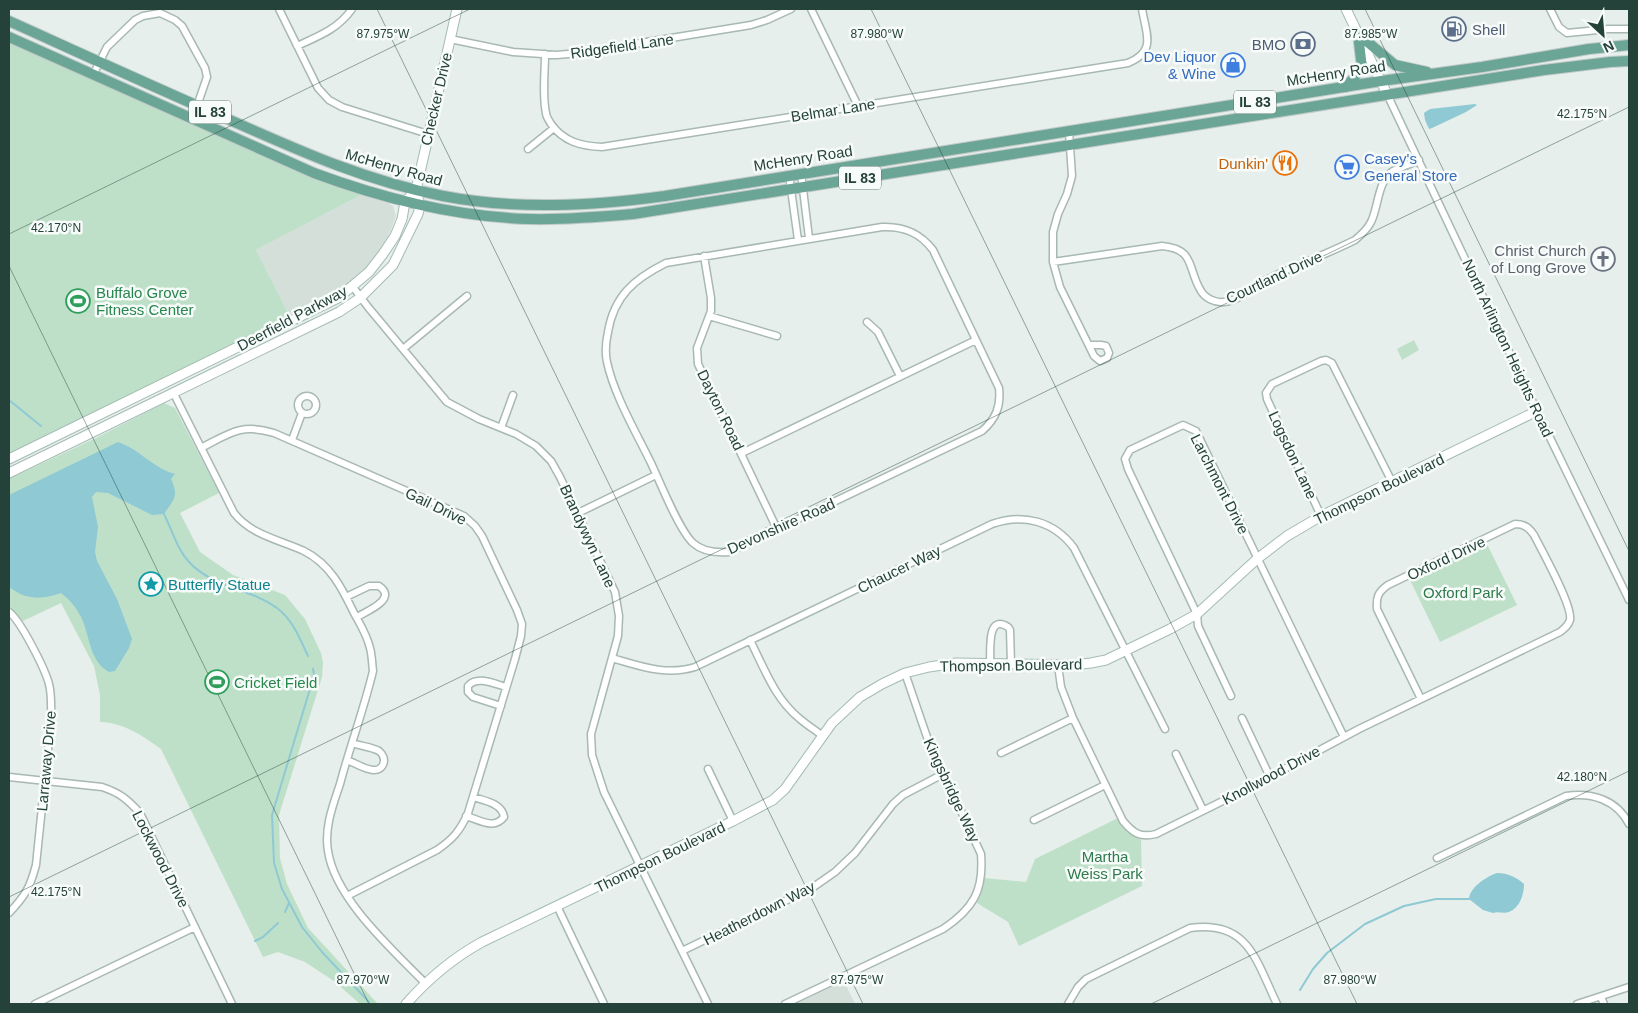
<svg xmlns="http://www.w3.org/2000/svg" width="1638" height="1013" viewBox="0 0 1638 1013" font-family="Arial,sans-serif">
<rect width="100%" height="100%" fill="#e6efeb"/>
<path fill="#d4dfda" d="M 361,195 L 388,203 L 393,206 L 396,216 L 388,237 L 376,257 L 362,273 L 326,298 L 290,317 L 256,250 Z
M 844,981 L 855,1004 L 796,1004 Z"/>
<path fill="#bfe0c8" d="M 9,41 L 333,185 L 361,195 L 256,250 L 290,317 L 9,454 Z
M 1414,340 L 1419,350 L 1402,360 L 1397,349 Z
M 164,403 L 175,408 L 219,493 L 180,513 L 200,552 L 233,575 L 285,595 L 305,619 L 321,653 L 323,662 L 322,677 L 279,815 L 280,858 L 287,884 L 308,928 L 378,1004 L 360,1004 L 334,981 L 305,962 L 278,952 L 263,957 L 161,749 C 141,735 125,723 100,722 L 100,695 L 94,666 L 61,603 L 23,621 L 9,607 L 9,479 L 96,438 Z
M 1486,542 L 1517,605 L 1440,642 L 1410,580 Z
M 1118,818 L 1129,833 L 1141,840 L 1142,886 L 1019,946 L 1008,922 L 977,903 L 984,878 L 1026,882 L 1035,859 Z"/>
<path fill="#8ec9d4" d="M 1475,104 L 1477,105 L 1466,112 L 1432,128 L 1429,129 L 1425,120 L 1424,113 L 1430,109 Z
M 118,442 C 139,449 153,468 175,474 L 171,479 C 179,496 174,499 164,514 L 152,515 L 108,493 L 96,492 L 92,497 L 98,527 L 95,552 L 97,561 L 117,599 L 132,639 L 129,648 L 115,671 L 109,672 C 89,661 90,635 81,617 C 76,607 70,600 61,593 C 41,600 26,600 9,587 L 9,495 Z
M 1497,873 C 1508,873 1516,877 1524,884 C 1524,894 1520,908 1509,912 C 1504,914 1498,911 1493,913 L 1483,910 L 1469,899 C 1470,887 1486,877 1497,873 Z"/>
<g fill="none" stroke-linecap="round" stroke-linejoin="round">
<path stroke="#8ec9d4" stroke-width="2" d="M 9,400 L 41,426
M 164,514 C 172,530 177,549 189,562 C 213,588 250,588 277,608 C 293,620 300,639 308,656
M 313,669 L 314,674 L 309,692 L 272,815 L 274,863 L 282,889 L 302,927 L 322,952 L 369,1002
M 285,912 L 289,903
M 255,941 L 263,937 L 278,923
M 1300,990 L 1313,969 L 1327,953 L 1365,924 L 1404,906 L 1436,899 L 1469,899"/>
<g stroke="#a8b8b2" stroke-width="9">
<path id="street" d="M 279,9 L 318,88 L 329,100 L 342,107 L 428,134
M 811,9 L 858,106
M 1550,9 L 1559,27 L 1567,33 L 1608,29 L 1629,29
M 450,39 L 513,52 L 557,55 L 579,53 L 751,25 L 767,20 L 791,9
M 297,46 C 319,36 338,29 352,9
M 545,54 C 545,74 542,95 546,113 C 546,117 549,120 551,124 C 564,142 581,146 602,147 L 1128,63 C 1157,51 1146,34 1142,9
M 93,75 L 107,47 L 135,20 L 143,16 L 160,13 L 175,20 L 182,26 L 205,68 L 207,77 L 197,106
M 1387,94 L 1537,411 L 1629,600
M 1069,132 L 1072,176 L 1067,194 L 1058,214 L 1053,232 L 1053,262 L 1060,287 L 1094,356 L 1100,361 L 1107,358 L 1109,353 L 1106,346 L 1101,345 L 1089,345
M 528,149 L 554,128
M 801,173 L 809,238
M 789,175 L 798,240
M 882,227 C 904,226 920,233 933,250 L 999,388 C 1001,406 996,419 982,431 L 729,552 C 716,553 703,552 693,543 C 679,530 660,482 651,463 C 636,432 614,395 607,362 C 605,353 606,341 608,332 C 614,296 634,279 666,263 Z
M 704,256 L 711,298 L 711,311 L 697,348 L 698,364 L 777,529
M 1053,262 L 1162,246 C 1196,249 1187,269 1201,291 C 1205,298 1215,303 1224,302 C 1239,301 1251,288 1264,281 C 1294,266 1325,255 1355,240 C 1361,235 1367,230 1371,222 C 1379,206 1377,182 1393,171 C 1401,167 1411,164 1419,160
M 353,287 L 368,307 L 447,402 L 479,419 L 516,434 L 536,446 L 551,461 L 560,477 L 615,592 L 619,616 L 618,636 L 591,734 L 592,755 L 604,792 L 708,1004
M 709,316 L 777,336
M 867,322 L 878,332 L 900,376
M 403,349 L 467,296
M 173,392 L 234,513 C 251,535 280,540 304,551 C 330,564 342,588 354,613 C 360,624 367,635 370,648 C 372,655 372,663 373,671 C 364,709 350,746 340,784 C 333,805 324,828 328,851 C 335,899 393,950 426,984
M298 405a9 9 0 1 1 18 0a9 9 0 1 1-18 0Z
M 501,428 L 513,395
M 292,440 L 302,413
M 201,448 C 230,433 241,423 274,433 L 464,516 L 475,526 L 482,536 L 517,610 L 522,624 L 521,636 L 515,659 L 468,813 C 460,831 453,839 437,850 L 347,896
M 742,453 L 976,340
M 578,513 L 656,475
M 1321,516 L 1267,399 L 1266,393 L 1272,384 L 1321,361 L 1326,360 L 1332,363 L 1392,482
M 346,597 L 369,586 L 379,586 C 398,599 367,611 357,617
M 9,612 C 21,621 45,669 49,684 C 52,696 51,708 51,720 L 36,865 C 30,888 25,896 9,913
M 750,640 C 764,668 775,699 800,719 C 807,725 815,730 823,736
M 612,658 C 640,666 666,676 695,667 L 992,524 C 1023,513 1054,521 1074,548 L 1165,729
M 990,664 C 991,652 986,613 1008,627 L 1010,630 L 1011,664
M 1058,665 L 1061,687 L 1073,718 L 1123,821 C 1133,833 1140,838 1156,834 L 1247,789 L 1359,729 L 1560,632 C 1565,628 1568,626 1570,620 C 1573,606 1542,551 1534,535 C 1529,528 1525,524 1515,524 L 1388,585 C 1378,592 1376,597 1377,609 L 1421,699
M 1231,696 L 1198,626 L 1197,614 L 1128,469 L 1125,459 L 1130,450 L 1183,425 L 1196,431 L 1344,737
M 501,706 L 473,697 L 468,692 L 468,686 C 477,675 495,684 506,687
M 1242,718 L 1270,777
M 1001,753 L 1073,718
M 1176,754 L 1203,810
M 347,760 C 355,763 364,769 373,770 C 384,771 388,758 379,751 C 372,747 360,746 352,743
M 708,769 L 733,821
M 9,777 L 102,787 C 120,793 127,799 140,813 L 232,1004
M 466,816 C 480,820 494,830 504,817 C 502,803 485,801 473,797
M 1034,820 L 1105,785
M 1437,858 L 1566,796 C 1592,792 1617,800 1629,824
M 557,906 L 604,1004
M 682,951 L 812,888 L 835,872 L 855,853 L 893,804 L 903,795 L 943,774
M 1601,997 L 1604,1004
M 35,1004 L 195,927
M 785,1004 L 943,929 C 973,909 984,891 981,854 L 928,740 L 905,673
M 1068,1004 L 1078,987 L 1086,979 L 1190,928 C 1249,920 1256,961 1277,1004
M 1577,1004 L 1629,987"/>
</g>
<g stroke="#a4bbb3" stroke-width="11">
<path id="secondary" d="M 1346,9 L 1387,94
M 9,459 L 338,298 L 369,272 L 383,254 L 395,236 L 402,219 L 405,202 L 416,190
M 9,473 L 339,312 L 360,298 L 393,265 L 418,214 L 420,206 L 416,190 L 457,9
M 406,1004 C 428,979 453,958 482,942 L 733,821 L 773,800 L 785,789 L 832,723 L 860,697 L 882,684 L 905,673 L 929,667 L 956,663 L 1072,665 L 1091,663 L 1106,660 L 1170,629 L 1197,614 L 1257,559 L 1287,536 L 1321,516 L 1537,411"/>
</g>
<g stroke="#c2cac8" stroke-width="12">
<path id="primary" d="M 9,21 C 82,54 156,88 230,120 C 300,151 366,181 443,196 C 517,210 591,206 665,196 L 1381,81 L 1482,67 L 1589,49 L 1629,45
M 1358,34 L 1395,65 L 1427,72
M 9,37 L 314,173 C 384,199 456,217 530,219 C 565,220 599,217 633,214 L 1544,70 L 1610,62 L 1629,61
M 1346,87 L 1362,68 L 1358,34"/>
</g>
<use href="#street" stroke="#fff" stroke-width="6"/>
<use href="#secondary" stroke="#fff" stroke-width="9"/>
<use href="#primary" stroke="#6aa596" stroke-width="10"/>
</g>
<path fill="none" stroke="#24423a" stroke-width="1" stroke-opacity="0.45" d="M 377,9 L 863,1004M 871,9 L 1357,1004M 1365,9 L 1629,551M 9,234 L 470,9M 9,266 L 369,1004M 9,897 L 1629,107M 1151,1004 L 1629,771"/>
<defs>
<g id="fuel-ring" transform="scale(1.25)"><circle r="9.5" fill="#f7fbf9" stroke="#5c6f8a" stroke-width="1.5"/><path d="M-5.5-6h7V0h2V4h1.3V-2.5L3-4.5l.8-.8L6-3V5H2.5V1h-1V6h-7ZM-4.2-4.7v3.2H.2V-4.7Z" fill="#5c6f8a"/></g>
<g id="bank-ring" transform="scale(1.25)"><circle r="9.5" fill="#f7fbf9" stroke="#5c6f8a" stroke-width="1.5"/><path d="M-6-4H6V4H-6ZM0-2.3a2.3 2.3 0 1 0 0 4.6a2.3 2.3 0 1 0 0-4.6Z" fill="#5c6f8a"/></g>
<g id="shop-ring" transform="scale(1.25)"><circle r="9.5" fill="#f7fbf9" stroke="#3f7fe0" stroke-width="1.5"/><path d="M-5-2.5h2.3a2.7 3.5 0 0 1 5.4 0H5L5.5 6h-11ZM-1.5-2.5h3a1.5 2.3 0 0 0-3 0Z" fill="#3f7fe0"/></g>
<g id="restaurant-ring" transform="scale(1.25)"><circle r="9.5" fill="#f7fbf9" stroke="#e8710a" stroke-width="1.5"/><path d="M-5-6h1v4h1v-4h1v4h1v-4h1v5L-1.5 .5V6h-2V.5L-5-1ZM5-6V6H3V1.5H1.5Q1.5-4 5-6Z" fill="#e8710a"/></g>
<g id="supermarket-ring" transform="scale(1.25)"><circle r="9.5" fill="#f7fbf9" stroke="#3f7fe0" stroke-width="1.5"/><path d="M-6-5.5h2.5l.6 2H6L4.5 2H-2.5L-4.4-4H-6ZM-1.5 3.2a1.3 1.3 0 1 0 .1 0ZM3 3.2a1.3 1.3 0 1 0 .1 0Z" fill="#3f7fe0"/></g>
<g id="church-ring" transform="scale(1.25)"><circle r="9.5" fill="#f7fbf9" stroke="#6b7280" stroke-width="1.5"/><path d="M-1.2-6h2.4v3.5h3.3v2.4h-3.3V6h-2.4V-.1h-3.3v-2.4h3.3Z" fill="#6b7280"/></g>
<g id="stadium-ring" transform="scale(1.25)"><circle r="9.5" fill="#f7fbf9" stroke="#2e9e5b" stroke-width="1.5"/><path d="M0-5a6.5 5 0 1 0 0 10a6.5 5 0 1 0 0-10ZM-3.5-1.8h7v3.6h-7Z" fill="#2e9e5b"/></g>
<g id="sight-ring" transform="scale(1.25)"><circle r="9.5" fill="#f7fbf9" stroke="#0f9aa8" stroke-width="1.5"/><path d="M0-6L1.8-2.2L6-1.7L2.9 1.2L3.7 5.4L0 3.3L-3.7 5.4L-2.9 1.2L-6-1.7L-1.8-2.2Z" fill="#0f9aa8"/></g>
</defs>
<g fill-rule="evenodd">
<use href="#fuel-ring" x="1454" y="29"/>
<use href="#bank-ring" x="1303" y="44"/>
<use href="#shop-ring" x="1233" y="65"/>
<use href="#restaurant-ring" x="1285" y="163"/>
<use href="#supermarket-ring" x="1347" y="167"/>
<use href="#church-ring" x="1603" y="259"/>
<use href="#stadium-ring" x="78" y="301"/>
<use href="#sight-ring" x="151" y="584"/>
<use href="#stadium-ring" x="217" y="682"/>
</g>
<g text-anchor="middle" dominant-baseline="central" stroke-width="5" stroke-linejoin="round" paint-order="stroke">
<g fill="#f7fbf9" stroke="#637a73" stroke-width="1">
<rect x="1234" y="90.5" width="42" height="23" rx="4"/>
<rect x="189" y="100.5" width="42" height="23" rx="4"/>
<rect x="839" y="166.5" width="42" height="23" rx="4"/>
</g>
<g font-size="14" font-weight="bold" fill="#24423a">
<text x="1255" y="102">IL 83</text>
<text x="210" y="112">IL 83</text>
<text x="860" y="178">IL 83</text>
</g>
<g font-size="15" fill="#4e5e75" stroke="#f7fbf9" text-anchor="start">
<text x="1472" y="29">Shell</text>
<text x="1286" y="44" text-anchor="end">BMO</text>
</g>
<g font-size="15" fill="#24423a" stroke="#f7fbf9">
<text transform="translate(622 46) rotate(-8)">Ridgefield Lane</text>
<text transform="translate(1336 73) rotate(-9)">McHenry Road</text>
<text transform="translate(436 99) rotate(-77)">Checker Drive</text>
<text transform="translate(833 110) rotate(-9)">Belmar Lane</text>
<text transform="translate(803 158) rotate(-9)">McHenry Road</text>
<text transform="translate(394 167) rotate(16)">McHenry Road</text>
<text transform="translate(1274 277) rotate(-25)">Courtland Drive</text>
<text transform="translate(292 318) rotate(-28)">Deerfield Parkway</text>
<text transform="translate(1508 348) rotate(65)">North Arlington Heights Road</text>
<text transform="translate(721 410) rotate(64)">Dayton Road</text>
<text transform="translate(1293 455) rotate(65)">Logsdon Lane</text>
<text transform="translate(1220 484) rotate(63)">Larchmont Drive</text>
<text transform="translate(1379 489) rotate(-26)">Thompson Boulevard</text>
<text transform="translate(436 506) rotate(26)">Gail Drive</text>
<text transform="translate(781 526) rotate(-24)">Devonshire Road</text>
<text transform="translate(588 536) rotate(65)">Brandywyn Lane</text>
<text transform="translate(1446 558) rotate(-25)">Oxford Drive</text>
<text transform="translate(899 569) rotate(-26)">Chaucer Way</text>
<text transform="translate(1011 665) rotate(-1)">Thompson Boulevard</text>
<text transform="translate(46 761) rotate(-85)">Larraway Drive</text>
<text transform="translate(1271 775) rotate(-28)">Knollwood Drive</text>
<text transform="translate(952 790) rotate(65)">Kingsbridge Way</text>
<text transform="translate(660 857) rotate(-26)">Thompson Boulevard</text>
<text transform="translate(161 859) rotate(63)">Lockwood Drive</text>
<text transform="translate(759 913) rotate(-27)">Heatherdown Way</text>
</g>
<g font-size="15" fill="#366cbe" stroke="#f7fbf9" text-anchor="end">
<text x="1216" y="56">Dev Liquor<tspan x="1216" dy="17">&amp; Wine</tspan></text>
<text x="1364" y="158" text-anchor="start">Casey's<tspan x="1364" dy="17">General Store</tspan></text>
</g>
<g font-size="15" fill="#c56008" stroke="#f7fbf9" text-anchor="end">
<text x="1268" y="163">Dunkin'</text>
</g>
<g font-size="15" fill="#5b616d" stroke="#f7fbf9" text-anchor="end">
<text x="1586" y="250">Christ Church<tspan x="1586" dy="17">of Long Grove</tspan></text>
</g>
<g font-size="15" fill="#27864d" stroke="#f7fbf9" text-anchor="start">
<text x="96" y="292">Buffalo Grove<tspan x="96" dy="17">Fitness Center</tspan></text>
<text x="234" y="682">Cricket Field</text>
</g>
<g font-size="15" fill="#0d838f" stroke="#f7fbf9" text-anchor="start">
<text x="168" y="584">Butterfly Statue</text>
</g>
<g font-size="15" fill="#2d7a4b" stroke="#f7fbf9">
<text x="1463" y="592">Oxford Park</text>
<text x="1105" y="856">Martha<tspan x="1105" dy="17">Weiss Park</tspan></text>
</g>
</g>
<g font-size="12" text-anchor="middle" fill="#24423a" stroke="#f7fbf9" stroke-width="5" stroke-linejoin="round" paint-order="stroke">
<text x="877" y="38">87.980°W</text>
<text x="383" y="38">87.975°W</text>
<text x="1371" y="38">87.985°W</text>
<text x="1582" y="118">42.175°N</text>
<text x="56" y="232">42.170°N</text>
<text x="1582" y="781">42.180°N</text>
<text x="56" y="896">42.175°N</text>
<text x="363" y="984">87.970°W</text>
<text x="857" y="984">87.975°W</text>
<text x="1350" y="984">87.980°W</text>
</g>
<rect width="1638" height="1013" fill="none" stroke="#24423a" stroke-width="20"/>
<g transform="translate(1603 35) rotate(154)" stroke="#f7fbf9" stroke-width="4" paint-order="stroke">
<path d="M0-4L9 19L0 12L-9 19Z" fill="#24423a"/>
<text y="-8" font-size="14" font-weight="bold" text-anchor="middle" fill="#24423a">N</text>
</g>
</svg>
